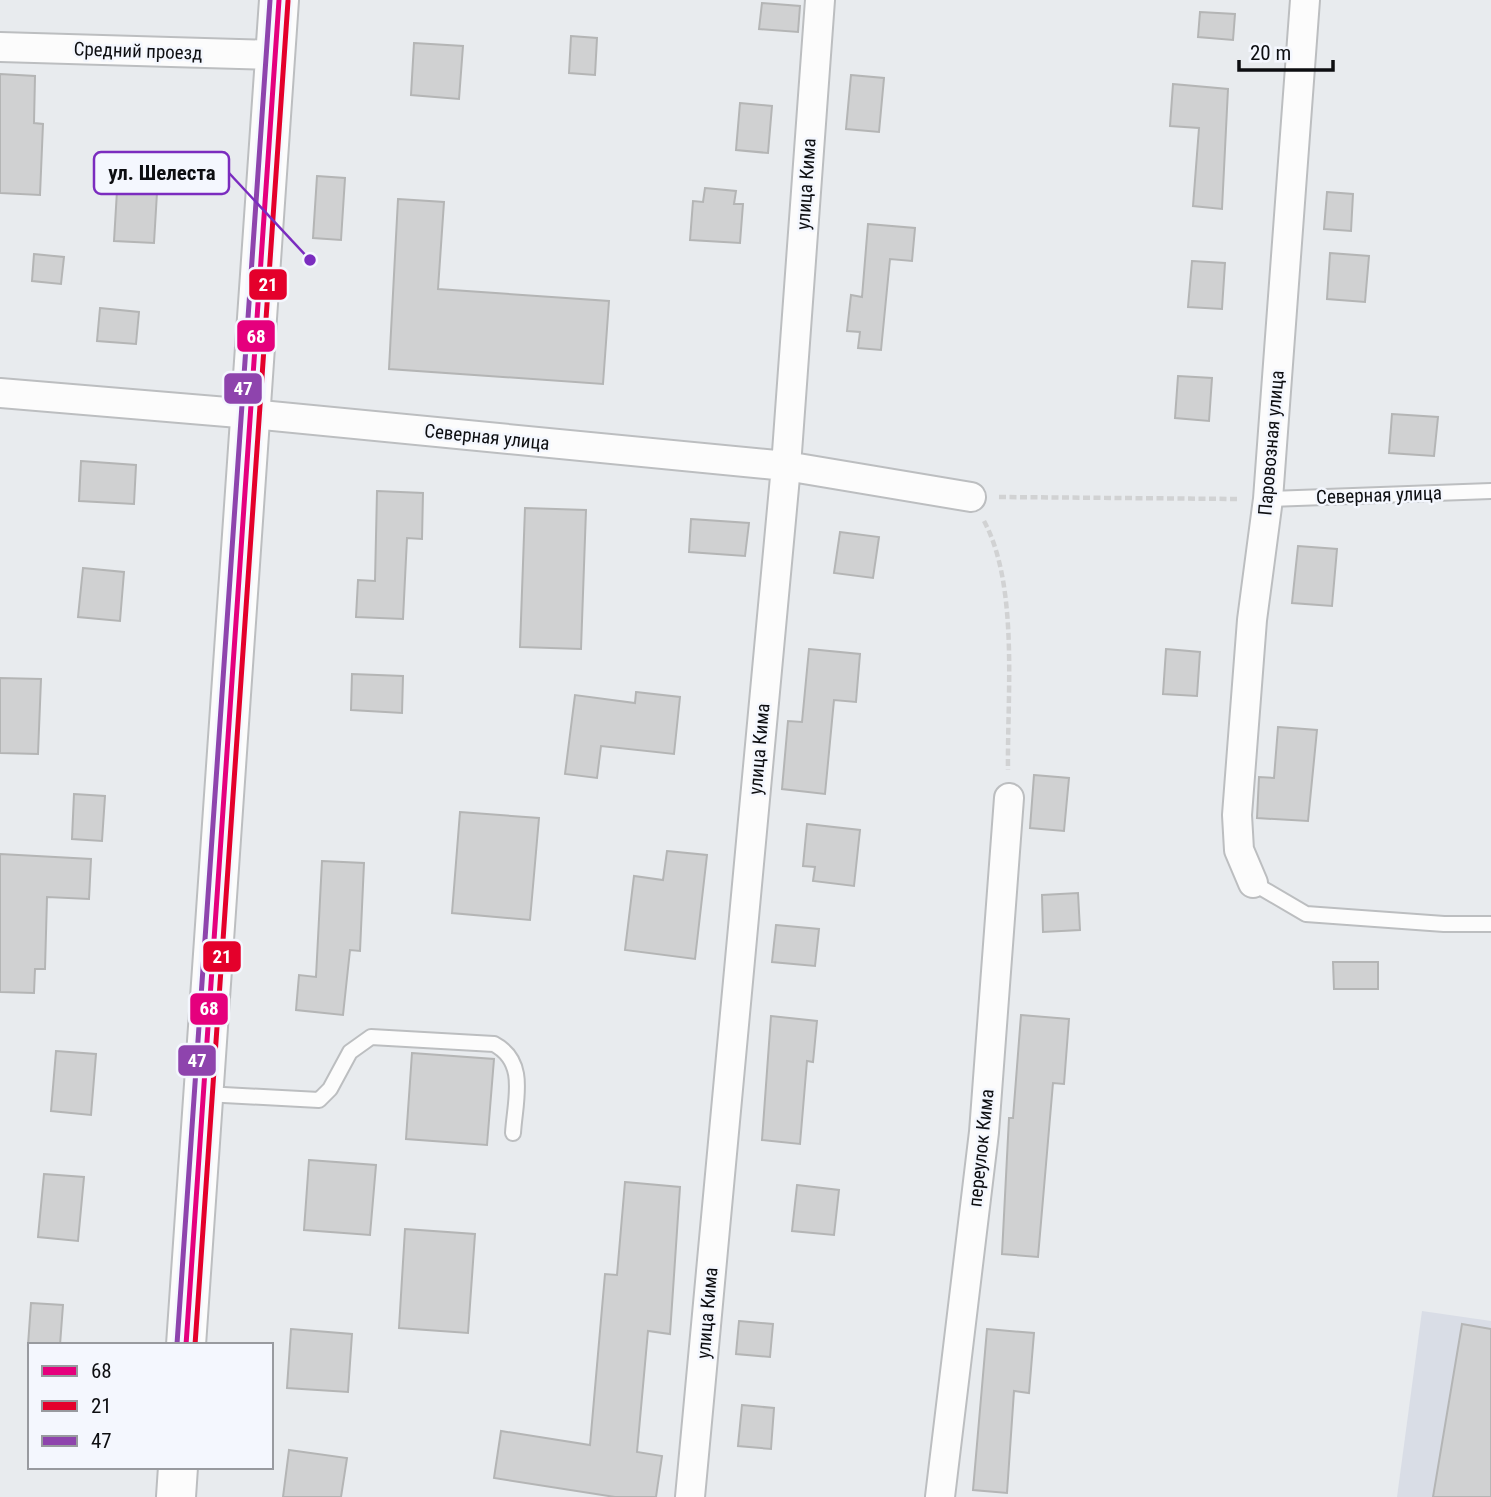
<svg xmlns="http://www.w3.org/2000/svg" width="1491" height="1497" viewBox="0 0 1491 1497" font-family="'Roboto Condensed',sans-serif">
<rect width="100%" height="100%" fill="#e8ebee"/>
<path fill="#d9dde6" d="M 1422,1311 L 1491,1321 L 1491,1497 L 1397,1497 Z"/>
<path fill="#d0d1d2" stroke="#b4b5b5" stroke-width="2" d="M 762,3 L 800,6 L 798,32 L 759,29 Z
M 1200,12 L 1235,14 L 1233,40 L 1198,37 Z
M 571,36 L 597,38 L 595,75 L 569,73 Z
M 414,43 L 463,46 L 459,99 L 411,95 Z
M 0,74 L 35,76 L 34,123 L 43,124 L 40,195 L 0,193 Z
M 851,75 L 884,78 L 879,132 L 846,129 Z
M 1173,84 L 1228,89 L 1222,209 L 1193,206 L 1199,128 L 1170,126 Z
M 740,103 L 772,106 L 768,153 L 736,150 Z
M 119,157 L 159,159 L 154,243 L 114,241 Z
M 317,176 L 345,178 L 341,240 L 313,238 Z
M 705,188 L 736,191 L 734,204 L 743,204 L 740,243 L 690,240 L 693,201 L 703,202 Z
M 1327,192 L 1353,194 L 1351,231 L 1324,229 Z
M 398,199 L 444,202 L 438,289 L 609,301 L 603,384 L 389,369 Z
M 868,224 L 915,228 L 912,261 L 890,259 L 881,350 L 858,348 L 860,332 L 847,331 L 851,295 L 862,297 Z
M 1330,253 L 1369,256 L 1365,302 L 1327,299 Z
M 34,254 L 64,257 L 61,284 L 32,281 Z
M 1192,261 L 1225,263 L 1222,309 L 1188,307 Z
M 100,308 L 139,312 L 136,344 L 97,341 Z
M 1178,376 L 1212,378 L 1209,421 L 1175,418 Z
M 1392,414 L 1438,417 L 1434,456 L 1389,453 Z
M 81,461 L 136,465 L 134,504 L 79,501 Z
M 377,491 L 423,493 L 422,539 L 407,538 L 403,619 L 356,617 L 358,580 L 375,581 Z
M 525,508 L 586,510 L 581,649 L 520,647 Z
M 691,519 L 749,523 L 745,556 L 689,552 Z
M 840,532 L 879,537 L 873,578 L 834,573 Z
M 1298,546 L 1337,549 L 1332,606 L 1292,603 Z
M 83,568 L 124,572 L 120,621 L 78,617 Z
M 809,649 L 860,654 L 856,702 L 834,700 L 825,794 L 782,789 L 788,721 L 802,722 Z
M 1166,649 L 1200,652 L 1197,696 L 1163,694 Z
M 352,674 L 403,676 L 402,713 L 351,710 Z
M 0,678 L 41,679 L 38,754 L 0,753 Z
M 636,692 L 680,697 L 674,754 L 601,746 L 597,778 L 565,774 L 575,695 L 635,703 Z
M 1278,727 L 1317,730 L 1308,821 L 1257,818 L 1259,777 L 1274,778 Z
M 1034,775 L 1069,778 L 1064,831 L 1030,828 Z
M 74,794 L 105,796 L 102,841 L 72,839 Z
M 460,812 L 539,818 L 530,920 L 452,913 Z
M 807,824 L 860,830 L 854,886 L 813,881 L 815,867 L 803,866 Z
M 667,851 L 707,855 L 695,959 L 625,950 L 634,876 L 663,880 Z
M 0,854 L 91,859 L 89,899 L 47,897 L 45,969 L 35,969 L 34,993 L 0,992 Z
M 322,861 L 364,863 L 360,951 L 350,950 L 343,1015 L 296,1010 L 299,975 L 316,977 Z
M 1078,893 L 1080,930 L 1043,932 L 1042,895 Z
M 776,925 L 819,929 L 815,966 L 772,962 Z
M 1333,962 L 1378,962 L 1378,989 L 1334,989 Z
M 1021,1015 L 1069,1019 L 1064,1084 L 1053,1083 L 1038,1257 L 1002,1254 L 1009,1118 L 1013,1118 Z
M 771,1016 L 817,1021 L 813,1062 L 807,1061 L 800,1144 L 762,1140 Z
M 56,1051 L 96,1054 L 91,1115 L 51,1111 Z
M 412,1053 L 494,1059 L 487,1145 L 406,1139 Z
M 309,1160 L 376,1165 L 370,1235 L 304,1230 Z
M 44,1174 L 84,1177 L 78,1241 L 38,1237 Z
M 625,1182 L 680,1187 L 670,1334 L 648,1331 L 637,1452 L 662,1456 L 656,1497 L 615,1497 L 494,1478 L 501,1431 L 590,1445 L 605,1274 L 617,1275 Z
M 797,1185 L 839,1190 L 834,1235 L 792,1231 Z
M 405,1229 L 475,1234 L 468,1333 L 399,1328 Z
M 31,1303 L 63,1305 L 60,1345 L 28,1345 Z
M 739,1321 L 773,1324 L 770,1357 L 736,1354 Z
M 1462,1324 L 1491,1329 L 1491,1497 L 1433,1497 Z
M 291,1329 L 352,1334 L 348,1392 L 287,1388 Z
M 987,1329 L 1034,1333 L 1029,1393 L 1014,1391 L 1007,1493 L 973,1490 Z
M 742,1405 L 774,1408 L 771,1449 L 738,1446 Z
M 289,1450 L 347,1458 L 341,1497 L 283,1497 Z"/>
<g fill="none" stroke-linecap="round" stroke-linejoin="round">
<g stroke="#bcbec0" stroke-width="18">
<path id="service" d="M 1268,499 L 1491,491
M 1253,883 L 1306,914 L 1444,924 L 1491,924
M 205,1094 L 319,1100 L 330,1089 L 350,1052 L 371,1037 L 494,1044 C 528,1062 515,1100 513,1133"/>
</g>
<g stroke="#bcbec0" stroke-width="32">
<path id="minor" d="M 0,47 L 276,55
M 0,393 L 251,414 L 786,466 L 971,497
M 1253,883 L 1239,850 L 1237,815 L 1252,620 L 1268,499 L 1305,0
M 690,1497 L 786,466 L 820,0
M 940,1497 L 984,1132 L 1009,798"/>
</g>
<g stroke="#bcbec0" stroke-width="42">
<path id="primary" d="M 186,1345 L 279,0
M 176,1497 L 178,1467"/>
</g>
<path stroke="#d1d2d3" stroke-width="4.5" stroke-dasharray="7 3.5" stroke-linecap="butt" d="M 999,497 L 1239,499
M 984,521 C 1019,586 1007,696 1008,770"/>
<use href="#service" stroke="#fcfcfc" stroke-width="14"/>
<use href="#minor" stroke="#fcfcfc" stroke-width="28"/>
<use href="#primary" stroke="#fcfcfc" stroke-width="38"/>
<g stroke="#f4f7fe" stroke-width="10">
<path id="bus-1" d="M 186,1345 L 279,0"/>
</g>
<g stroke="#f4f7fe" stroke-width="10">
<path id="bus-2" d="M 195,1345 L 288,1"/>
</g>
<g stroke="#f4f7fe" stroke-width="10">
<path id="bus-3" d="M 177,1344 L 270,0"/>
</g>
<use href="#bus-1" stroke="#e5007d" stroke-width="5"/>
<use href="#bus-2" stroke="#e4002b" stroke-width="5"/>
<use href="#bus-3" stroke="#8e44ad" stroke-width="5"/>
</g>
<g text-anchor="middle" dominant-baseline="central" stroke-width="5" stroke-linejoin="round" paint-order="stroke">
<g font-size="19" fill="#0d0e11" stroke="#f4f7fe">
<text transform="translate(138 51) rotate(2)">Средний проезд</text>
<text transform="translate(806 184) rotate(-86)">улица Кима</text>
<text transform="translate(487 437) rotate(6)">Северная улица</text>
<text transform="translate(1271 443) rotate(-85)">Паровозная улица</text>
<text transform="translate(1379 495) rotate(-2)">Северная улица</text>
<text transform="translate(759 749) rotate(-85)">улица Кима</text>
<text transform="translate(981 1148) rotate(-84)">переулок Кима</text>
<text transform="translate(707 1313) rotate(-85)">улица Кима</text>
</g>
</g>
<path fill="none" stroke="#7b2cbf" stroke-width="2.5" d="M310 260L229 173"/>
<circle fill="#7b2cbf" stroke="#f4f7fe" stroke-width="2.5" cx="310" cy="260" r="7"/>
<rect fill="#f4f7fe" stroke="#7b2cbf" stroke-width="2.5" x="94" y="152" width="135" height="42" rx="7"/>
<g font-size="21" text-anchor="middle" font-weight="bold" fill="#0d0e11">
<text x="162" y="180">ул. Шелеста</text>
</g>
<g stroke="#f4f7fe" stroke-width="2.5">
<rect x="248" y="268" width="40" height="33" rx="7" fill="#e4002b"/>
<rect x="236" y="319" width="40" height="34" rx="7" fill="#e5007d"/>
<rect x="223" y="372" width="40" height="33" rx="7" fill="#8e44ad"/>
<rect x="202" y="940" width="40" height="33" rx="7" fill="#e4002b"/>
<rect x="189" y="992" width="40" height="34" rx="7" fill="#e5007d"/>
<rect x="177" y="1044" width="40" height="33" rx="7" fill="#8e44ad"/>
</g>
<g font-size="19" text-anchor="middle" font-weight="bold" fill="#fff">
<text x="268" y="291">21</text>
<text x="256" y="343">68</text>
<text x="243" y="395">47</text>
<text x="222" y="963">21</text>
<text x="209" y="1015">68</text>
<text x="197" y="1067">47</text>
</g>
<rect x="28" y="1343" width="245" height="126" fill="#f4f7fe" stroke="#989a9f" stroke-width="2"/>
<rect x="42" y="1366" width="35" height="10" fill="#e5007d" stroke="#989a9f" stroke-width="2"/>
<text x="91" y="1378" font-size="21" fill="#0d0e11">68</text>
<rect x="42" y="1401" width="35" height="10" fill="#e4002b" stroke="#989a9f" stroke-width="2"/>
<text x="91" y="1413" font-size="21" fill="#0d0e11">21</text>
<rect x="42" y="1436" width="35" height="10" fill="#8e44ad" stroke="#989a9f" stroke-width="2"/>
<text x="91" y="1448" font-size="21" fill="#0d0e11">47</text>
<path d="M1239 60v10h94v-10" fill="none" stroke="#0d0e11" stroke-width="3.5"/>
<text x="1250" y="60" font-size="21" fill="#0d0e11" stroke="#f4f7fe" stroke-width="5" paint-order="stroke">20 m</text>
</svg>
